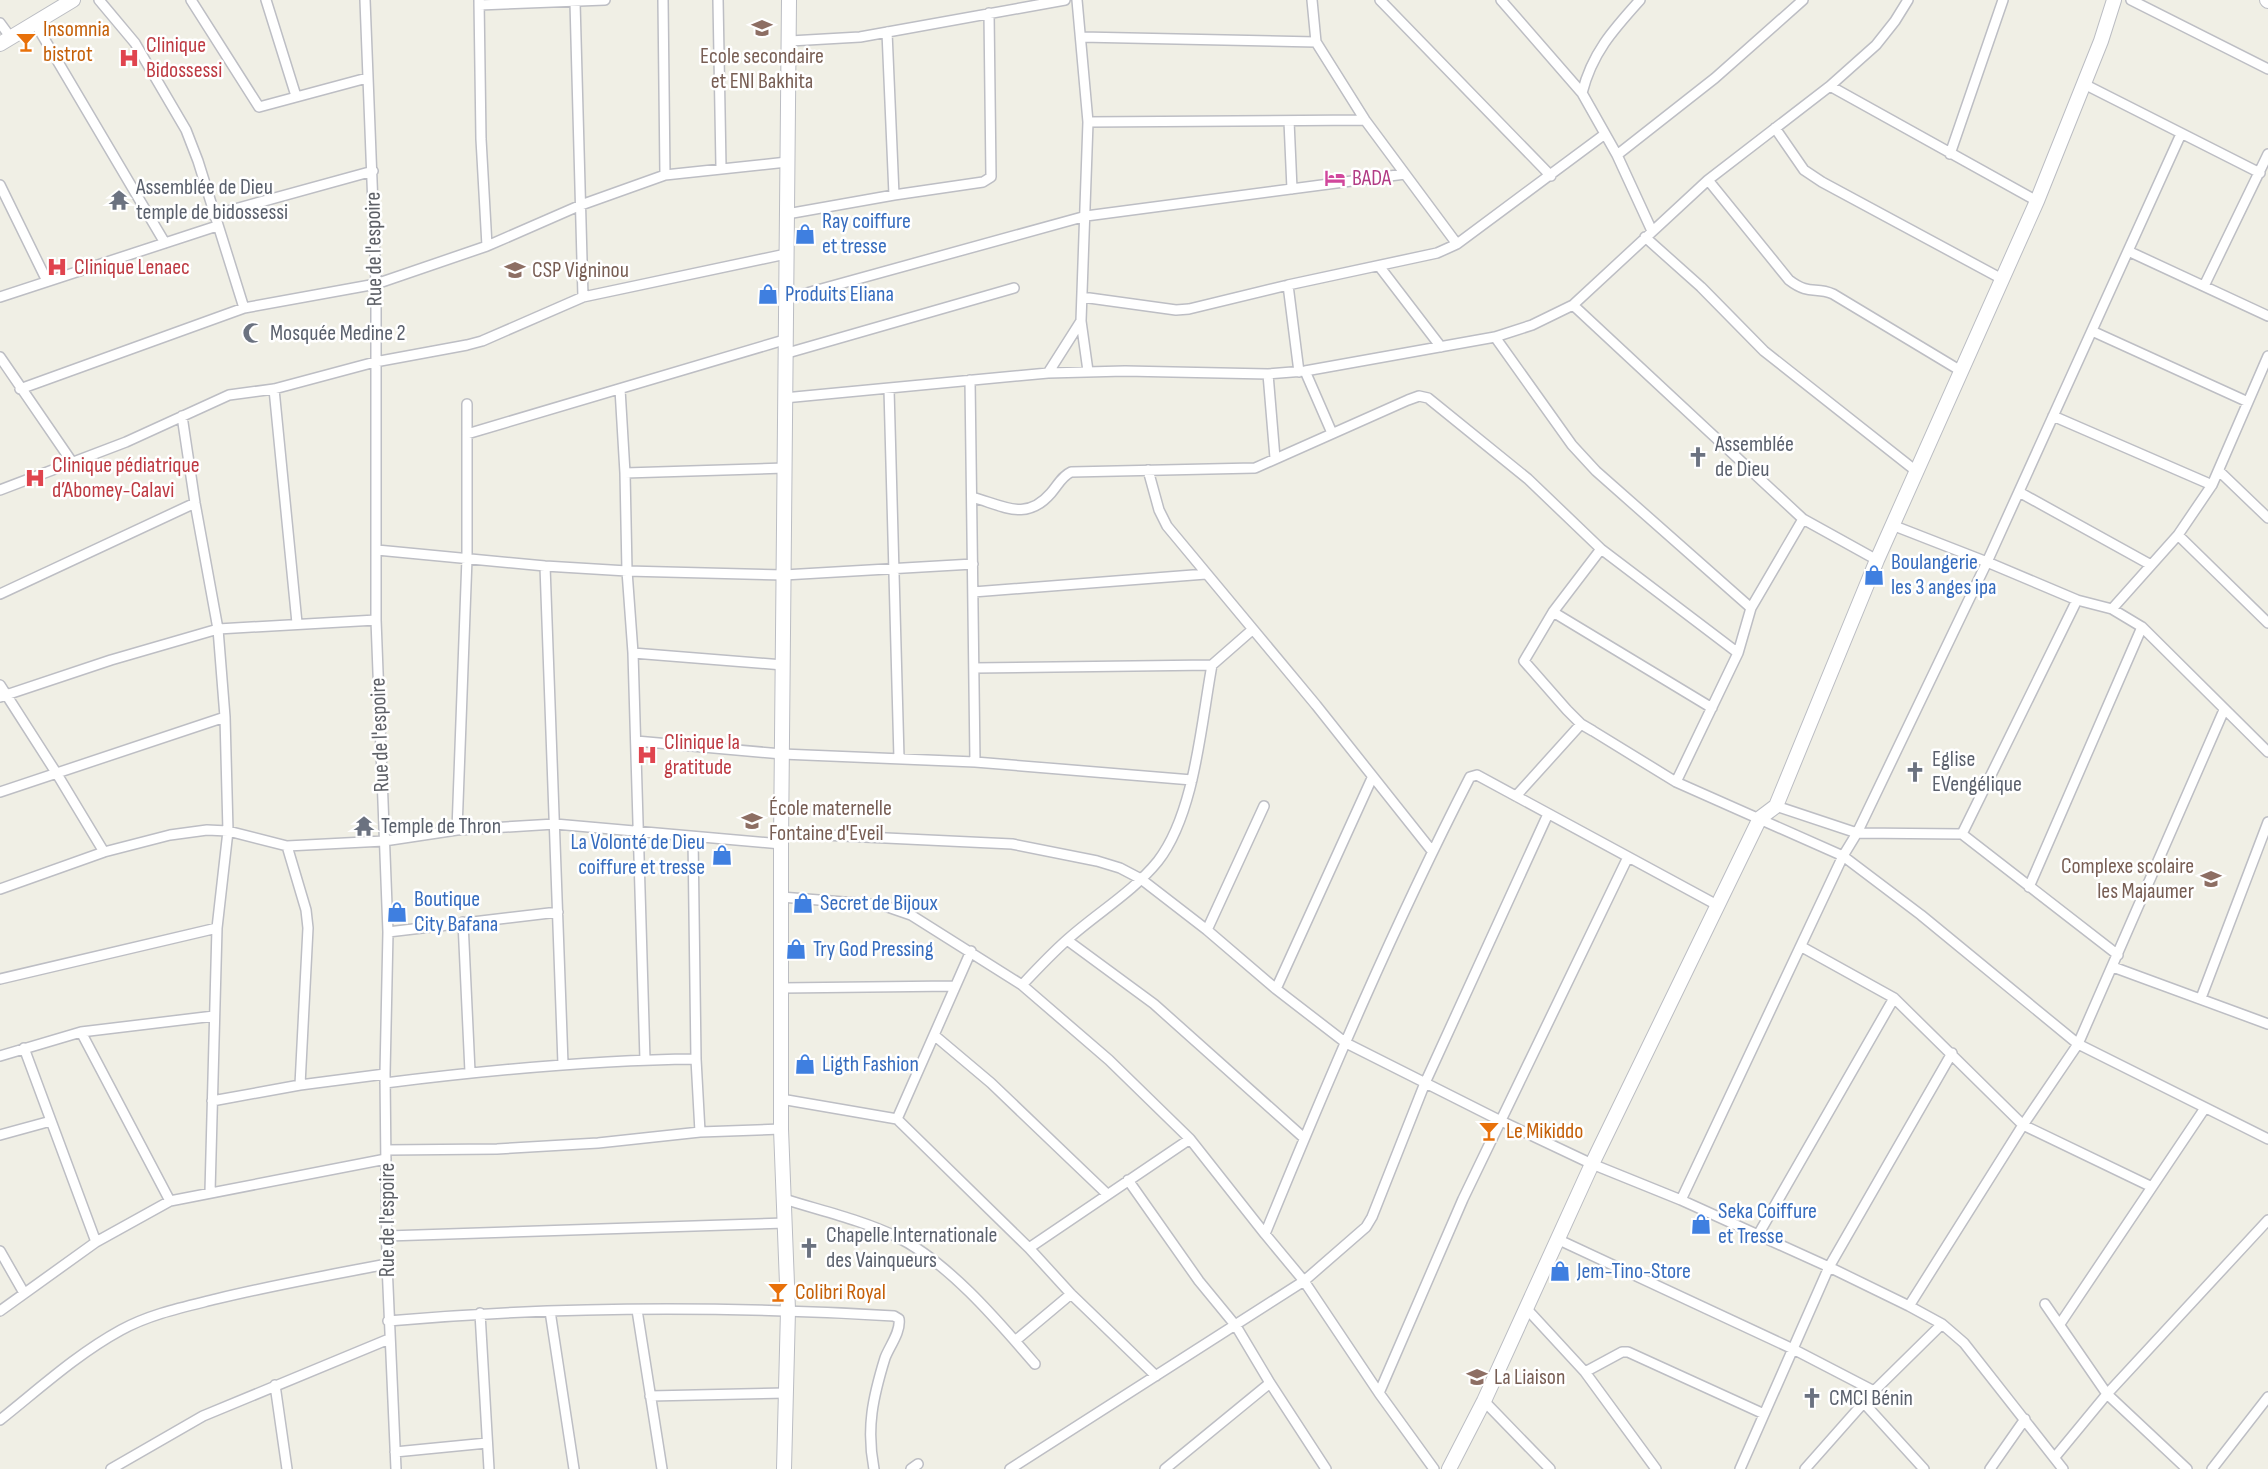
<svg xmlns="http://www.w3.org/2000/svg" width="2268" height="1469" viewBox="0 0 2268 1469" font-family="'Sofia Sans Condensed',sans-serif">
<rect width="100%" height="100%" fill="#f0efe5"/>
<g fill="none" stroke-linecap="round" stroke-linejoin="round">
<g stroke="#bdbec4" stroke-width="12">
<path id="street" d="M 99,0 L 135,43 L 186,130 L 198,161 L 244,308
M 191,0 L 259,107 L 367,78
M 266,0 L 296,96
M 365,0 L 376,284 L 376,620 L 388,932 L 385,1074 L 387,1264 L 396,1469
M 479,0 L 481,139 L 487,246
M 663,0 L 665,175
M 718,0 L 721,167
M 1077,0 L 1088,122 L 1081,321 L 1088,371
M 1312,0 L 1316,42 L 1365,120 L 1457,244
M 1380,0 L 1551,176
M 1501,0 L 1582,93 L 1617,155 L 1652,231
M 2131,0 L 2268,69
M 575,2 L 583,297
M 479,5 L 605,0
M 0,23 L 11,38
M 35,23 L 165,243
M 887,32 L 894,195
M 1081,37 L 1316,42
M 790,41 L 860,37 L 1065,0
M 2084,84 L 2260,173
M 1830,86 L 2037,201
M 1582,93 C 1592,53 1613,30 1640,0
M 1289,121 L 1292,189
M 1088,122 L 1365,120
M 1775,128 L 1804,170 L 1822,182 L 2002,279
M 1950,154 L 2003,0
M 1617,155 L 1715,78 L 1803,0
M 1708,180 L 1789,280 C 1810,296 1815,286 1833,294 L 1961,371
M 0,185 L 47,281
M 787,214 L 894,195 L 983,182 L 991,177 L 989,13
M 213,215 L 373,171
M 1645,237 L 1701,287 L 1764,351 L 1916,471
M 2128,251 L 2268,316
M 1379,266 L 1441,347
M 1288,285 L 1299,372
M 2204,286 L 2268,154
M 0,297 L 217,226
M 1082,297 L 1176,310 L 1189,309 L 1288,285 L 1437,253 L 1457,244 L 1605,134
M 785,299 L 1086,216 L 1405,174
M 1573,305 L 1803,519 L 1877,560
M 2092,331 L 2248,402
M 1495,337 L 1572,445 L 1596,471 L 1751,608
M 784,354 L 1014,288
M 0,357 L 72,462
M 1305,371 L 1332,433
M 1048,373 L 1081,321
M 1268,374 L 1275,458
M 970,380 L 975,762
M 20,389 L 244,308 L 376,284 L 487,246 L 581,205 L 665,175 L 787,162
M 274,389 L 297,623
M 620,389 L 625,473 L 627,571 L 633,653 L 645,1060
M 889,389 L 899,758
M 784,398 L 1048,373 L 1125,371 L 1268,374 L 1305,371 L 1495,337 L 1532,325 L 1573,305 L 1708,180 L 1830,86 L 1876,45 L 1895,21 L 1908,0
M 182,416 L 195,503 L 218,629 L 225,717 L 228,831 L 217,928 L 210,1192
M 2053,416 L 2212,485
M 467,434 L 784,340
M 1148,470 L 1159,510 L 1167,526 L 1316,705 L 1432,851
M 2219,471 L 2268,518
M 625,473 L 785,468
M 0,490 L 126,442 L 229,395 L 274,389 L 375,362 L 467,345 L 482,341 L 583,297 L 786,254
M 2019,492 L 2151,565
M 972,497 C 1004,506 1026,522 1051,493 C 1058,485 1062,476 1071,472 L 1255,468 L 1408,400 L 1419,396 L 1428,398 L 1528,479 L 1601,549 L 1738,653
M 1892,525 L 1987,562 L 2077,600 L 2112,609 L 2142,627 L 2268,752
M 2178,535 L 2268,623
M 1601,549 L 1553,612 L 1524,661 L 1567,710 L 1581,724 L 1593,731 L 1676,782 L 1843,856 L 1921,915 L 2078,1044 L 2268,1139
M 377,550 L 545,566 L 627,571 L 784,575 L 973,564
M 545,566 L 563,1064
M 973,592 L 1206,574
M 0,594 L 195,503
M 2112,609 L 2178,535 L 2212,485 L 2268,356
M 1553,612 L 1712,708
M 633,653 L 783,665
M 974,668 L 1212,665 L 1252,630
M 0,685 L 57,774 L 104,852
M 0,697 L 111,660 L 218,629 L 376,620
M 636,741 L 782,754 L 975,762 L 1192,780
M 1676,782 L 1738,653 L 1751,608 L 1803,519
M 0,792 L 225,717
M 1516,796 L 1581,724
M 1776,806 L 1857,833 L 1962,834 L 2118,955
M 457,830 L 467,558 L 467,404
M 781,833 L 1012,844 L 1097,861 L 1120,868 L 1141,879 L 1207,930 L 1276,989 L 1346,1043 L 1501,1121 L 1592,1164 L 1681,1200 L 1829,1267 L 1909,1306 L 1942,1324 L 1964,1343 L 2063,1469
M 1962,834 L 2077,600
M 693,837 L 696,1059 L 700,1132
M 287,846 L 306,910 L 308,928 L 300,1085
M 2029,887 L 2142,627
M 0,889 L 104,852 L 170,835 L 207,830 L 228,831 L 287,846 L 384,841 L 457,830 L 555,824 L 781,844
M 781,897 L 882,905 L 911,915 L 1022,985 L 1109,1060 L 1190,1139 L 1265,1234 L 1304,1281 L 1379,1393 L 1434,1469
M 463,922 L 470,1072
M 1207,930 L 1264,806
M 388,932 L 558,912
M 1067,940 L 1154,1004 L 1304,1138
M 1802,947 L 1894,998 L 2023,1125 L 2152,1187
M 2113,967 L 2268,1024
M 0,979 L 217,928
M 1022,985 C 1037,969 1052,953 1068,939 C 1097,913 1133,892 1158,861 C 1195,813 1201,724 1212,665
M 782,988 L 954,986
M 1276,989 L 1372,778
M 2201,998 L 2268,822
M 81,1032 L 170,1201
M 934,1035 L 991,1083 L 1107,1194
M 24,1048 L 96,1242
M 0,1056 L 81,1032 L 214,1016
M 385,1083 C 489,1070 592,1060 696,1059
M 781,1099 L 897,1119 L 1029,1248 L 1071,1294 L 1156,1376
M 212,1101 L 300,1085 L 385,1074
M 897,1119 L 971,951
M 0,1135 L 51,1121
M 386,1150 L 497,1149 L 598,1143 L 700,1132 L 781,1129
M 1128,1180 L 1199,1281 L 1236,1326 L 1270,1383 L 1326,1469
M 784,1199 C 822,1211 862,1220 897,1237 C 948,1262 998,1321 1035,1364
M 1681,1200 L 1843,856 L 1857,833 L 1987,562 L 2181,134
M 1265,1234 C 1328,1080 1394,925 1470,777 L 1477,775 L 1717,905
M 1758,1235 L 1894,998
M 387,1236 L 785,1223
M 1557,1239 L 1793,1349 L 1874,1391
M 1029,1248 L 1190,1139
M 0,1251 L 24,1293
M 2045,1304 L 2107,1394 L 2187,1469
M 1909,1306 L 2023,1125 L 2078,1044 L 2224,710
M 1526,1308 L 1585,1372 L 1656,1469
M 637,1310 L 662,1469
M 0,1311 L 96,1242 L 170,1201 L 386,1159
M 550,1311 L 574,1469
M 480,1313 L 489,1469
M 388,1321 C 556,1306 726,1306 894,1316 L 899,1319 C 901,1332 889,1347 885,1358 C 873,1397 866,1428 874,1469
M 2060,1324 L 2205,1108
M 1015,1341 L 1071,1294
M 1585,1372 L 1622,1352 L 1628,1352 L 1764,1414
M 275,1385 L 287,1469
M 1379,1393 L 1463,1199 L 1628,857
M 650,1396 L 786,1393
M 1484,1401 L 1550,1469
M 1863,1402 L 1924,1469
M 0,1420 C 39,1389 77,1354 121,1330 C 150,1314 184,1307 216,1299 C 273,1285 330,1275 387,1264
M 395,1452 L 487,1443
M 2055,1457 L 2107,1394 L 2268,1220
M 111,1469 L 203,1416 L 389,1339
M 911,1469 L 918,1464
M 1010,1469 L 1304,1281 L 1366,1227 L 1372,1217 L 1425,1083 L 1548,814
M 1165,1469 L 1270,1383
M 1740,1469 L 1829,1267 L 1952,1053
M 1805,1469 L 1874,1391 L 1942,1324
M 1990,1469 L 2025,1419
M 2212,1469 L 2268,1397"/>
</g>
<g stroke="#bbbdc3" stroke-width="16">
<path id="secondary" d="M 2267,0 L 2268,1
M 0,44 L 73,0
M 784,1469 L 788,1310 L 781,1129 L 781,844 L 789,0
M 1449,1469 L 1484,1401 L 1592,1164 L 1760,818 L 1776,806 L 1877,560 L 2037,201 L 2101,41 L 2114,0"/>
</g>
<use href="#street" stroke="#fff" stroke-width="9"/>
<use href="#secondary" stroke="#fff" stroke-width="14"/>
</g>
<defs>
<g id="school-bare" transform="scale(1.62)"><path d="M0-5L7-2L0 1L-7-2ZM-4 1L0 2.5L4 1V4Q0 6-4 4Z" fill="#8d6e63" stroke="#fff" stroke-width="2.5" paint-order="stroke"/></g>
<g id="bar-bare" transform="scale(1.62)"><path d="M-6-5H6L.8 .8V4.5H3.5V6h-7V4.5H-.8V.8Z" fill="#e8710a" stroke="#fff" stroke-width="2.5" paint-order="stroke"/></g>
<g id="hospital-bare" transform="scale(1.62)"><path d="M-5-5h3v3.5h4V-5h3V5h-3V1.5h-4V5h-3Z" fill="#e0444e" stroke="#fff" stroke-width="2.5" paint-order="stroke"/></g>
<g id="hotel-bare" transform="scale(1.62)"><path d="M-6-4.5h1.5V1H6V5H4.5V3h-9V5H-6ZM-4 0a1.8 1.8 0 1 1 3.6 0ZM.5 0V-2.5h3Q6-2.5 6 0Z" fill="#d1479c" stroke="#fff" stroke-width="2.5" paint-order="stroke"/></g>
<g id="temple-bare" transform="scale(1.62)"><path d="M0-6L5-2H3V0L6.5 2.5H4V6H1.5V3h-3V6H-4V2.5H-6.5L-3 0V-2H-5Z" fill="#6b7280" stroke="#fff" stroke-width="2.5" paint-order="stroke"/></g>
<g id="shop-bare" transform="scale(1.62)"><path d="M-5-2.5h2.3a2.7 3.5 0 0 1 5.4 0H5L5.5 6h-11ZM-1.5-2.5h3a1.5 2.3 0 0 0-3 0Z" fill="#3f7fe0" stroke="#fff" stroke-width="2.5" paint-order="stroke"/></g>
<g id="mosque-bare" transform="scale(1.62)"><path d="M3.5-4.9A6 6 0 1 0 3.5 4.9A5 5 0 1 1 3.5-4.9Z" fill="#6b7280" stroke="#fff" stroke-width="2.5" paint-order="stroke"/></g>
<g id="church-bare" transform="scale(1.62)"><path d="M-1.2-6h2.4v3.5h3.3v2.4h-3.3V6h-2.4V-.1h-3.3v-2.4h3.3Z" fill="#6b7280" stroke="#fff" stroke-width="2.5" paint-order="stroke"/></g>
</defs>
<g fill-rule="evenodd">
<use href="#school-bare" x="762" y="28"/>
<use href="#bar-bare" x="26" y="42"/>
<use href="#hospital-bare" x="129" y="58"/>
<use href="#hotel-bare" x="1335" y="178"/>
<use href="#temple-bare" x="119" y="200"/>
<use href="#shop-bare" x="805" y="234"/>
<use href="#hospital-bare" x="57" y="267"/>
<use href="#school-bare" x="515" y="270"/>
<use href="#shop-bare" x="768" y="294"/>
<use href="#mosque-bare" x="253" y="333"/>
<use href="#church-bare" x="1698" y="457"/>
<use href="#hospital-bare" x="35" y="478"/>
<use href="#shop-bare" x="1874" y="575"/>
<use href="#hospital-bare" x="647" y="755"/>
<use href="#church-bare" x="1915" y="772"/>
<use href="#school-bare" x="752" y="821"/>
<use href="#temple-bare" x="364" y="826"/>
<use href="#shop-bare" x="722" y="855"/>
<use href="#school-bare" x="2211" y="879"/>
<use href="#shop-bare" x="803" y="903"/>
<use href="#shop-bare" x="397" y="912"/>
<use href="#shop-bare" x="796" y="949"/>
<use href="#shop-bare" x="805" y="1064"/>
<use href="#bar-bare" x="1489" y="1131"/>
<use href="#shop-bare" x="1701" y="1224"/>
<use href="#church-bare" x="809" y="1248"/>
<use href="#shop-bare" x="1560" y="1271"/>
<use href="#bar-bare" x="778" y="1292"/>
<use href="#school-bare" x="1477" y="1377"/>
<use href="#church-bare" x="1812" y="1398"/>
</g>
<g text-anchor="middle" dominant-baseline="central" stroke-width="5" stroke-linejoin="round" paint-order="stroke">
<g font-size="22" fill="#c56008" stroke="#fff" text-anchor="start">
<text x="43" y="29">Insomnia<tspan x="43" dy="25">bistrot</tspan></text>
<text x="1506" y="1131">Le Mikiddo</text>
<text x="795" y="1292">Colibri Royal</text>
</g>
<g font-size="22" fill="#be3a42" stroke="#fff" text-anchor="start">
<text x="146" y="45">Clinique<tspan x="146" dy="25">Bidossessi</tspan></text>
<text x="74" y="267">Clinique Lenaec</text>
<text x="52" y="465">Clinique pédiatrique<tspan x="52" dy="25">d’Abomey-Calavi</tspan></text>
<text x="664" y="742">Clinique la<tspan x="664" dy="25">gratitude</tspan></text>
</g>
<g font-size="22" fill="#785e54" stroke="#fff" text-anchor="start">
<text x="762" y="56" text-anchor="middle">Ecole secondaire<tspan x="762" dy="25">et ENI Bakhita</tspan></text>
<text x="532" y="270">CSP Vigninou</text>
<text x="769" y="808">École maternelle<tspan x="769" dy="25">Fontaine d'Eveil</tspan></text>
<text x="2194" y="866" text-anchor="end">Complexe scolaire<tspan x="2194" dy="25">les Majaumer</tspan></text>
<text x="1494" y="1377">La Liaison</text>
</g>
<g font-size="22" fill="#b23c85" stroke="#fff" text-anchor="start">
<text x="1352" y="178">BADA</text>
</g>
<g font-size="22" fill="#5b616d" stroke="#fff" text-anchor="start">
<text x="136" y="187">Assemblée de Dieu<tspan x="136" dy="25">temple de bidossessi</tspan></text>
<text x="270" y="333">Mosquée Medine 2</text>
<text x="1715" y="444">Assemblée<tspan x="1715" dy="25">de Dieu</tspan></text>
<text x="1932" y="759">Eglise<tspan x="1932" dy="25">EVengélique</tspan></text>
<text x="381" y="826">Temple de Thron</text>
<text x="826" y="1235">Chapelle Internationale<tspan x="826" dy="25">des Vainqueurs</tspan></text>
<text x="1829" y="1398">CMCI Bénin</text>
</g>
<g font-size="22" fill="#366cbe" stroke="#fff" text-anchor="start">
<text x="822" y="221">Ray coiffure<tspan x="822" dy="25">et tresse</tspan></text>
<text x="785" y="294">Produits Eliana</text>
<text x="1891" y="562">Boulangerie<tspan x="1891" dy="25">les 3 anges ipa</tspan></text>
<text x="705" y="842" text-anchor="end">La Volonté de Dieu<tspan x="705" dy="25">coiffure et tresse</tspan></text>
<text x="414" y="899">Boutique<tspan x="414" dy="25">City Bafana</tspan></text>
<text x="820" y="903">Secret de Bijoux</text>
<text x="813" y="949">Try God Pressing</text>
<text x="822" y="1064">Ligth Fashion</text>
<text x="1718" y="1211">Seka Coiffure<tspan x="1718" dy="25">et Tresse</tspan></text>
<text x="1577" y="1271">Jem-Tino-Store</text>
</g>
<g font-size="22" fill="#5d6066" stroke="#fff">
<text transform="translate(374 249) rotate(-91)">Rue de l'espoire</text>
<text transform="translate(380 735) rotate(-92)">Rue de l'espoire</text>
<text transform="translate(387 1220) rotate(-90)">Rue de l'espoire</text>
</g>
</g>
</svg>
